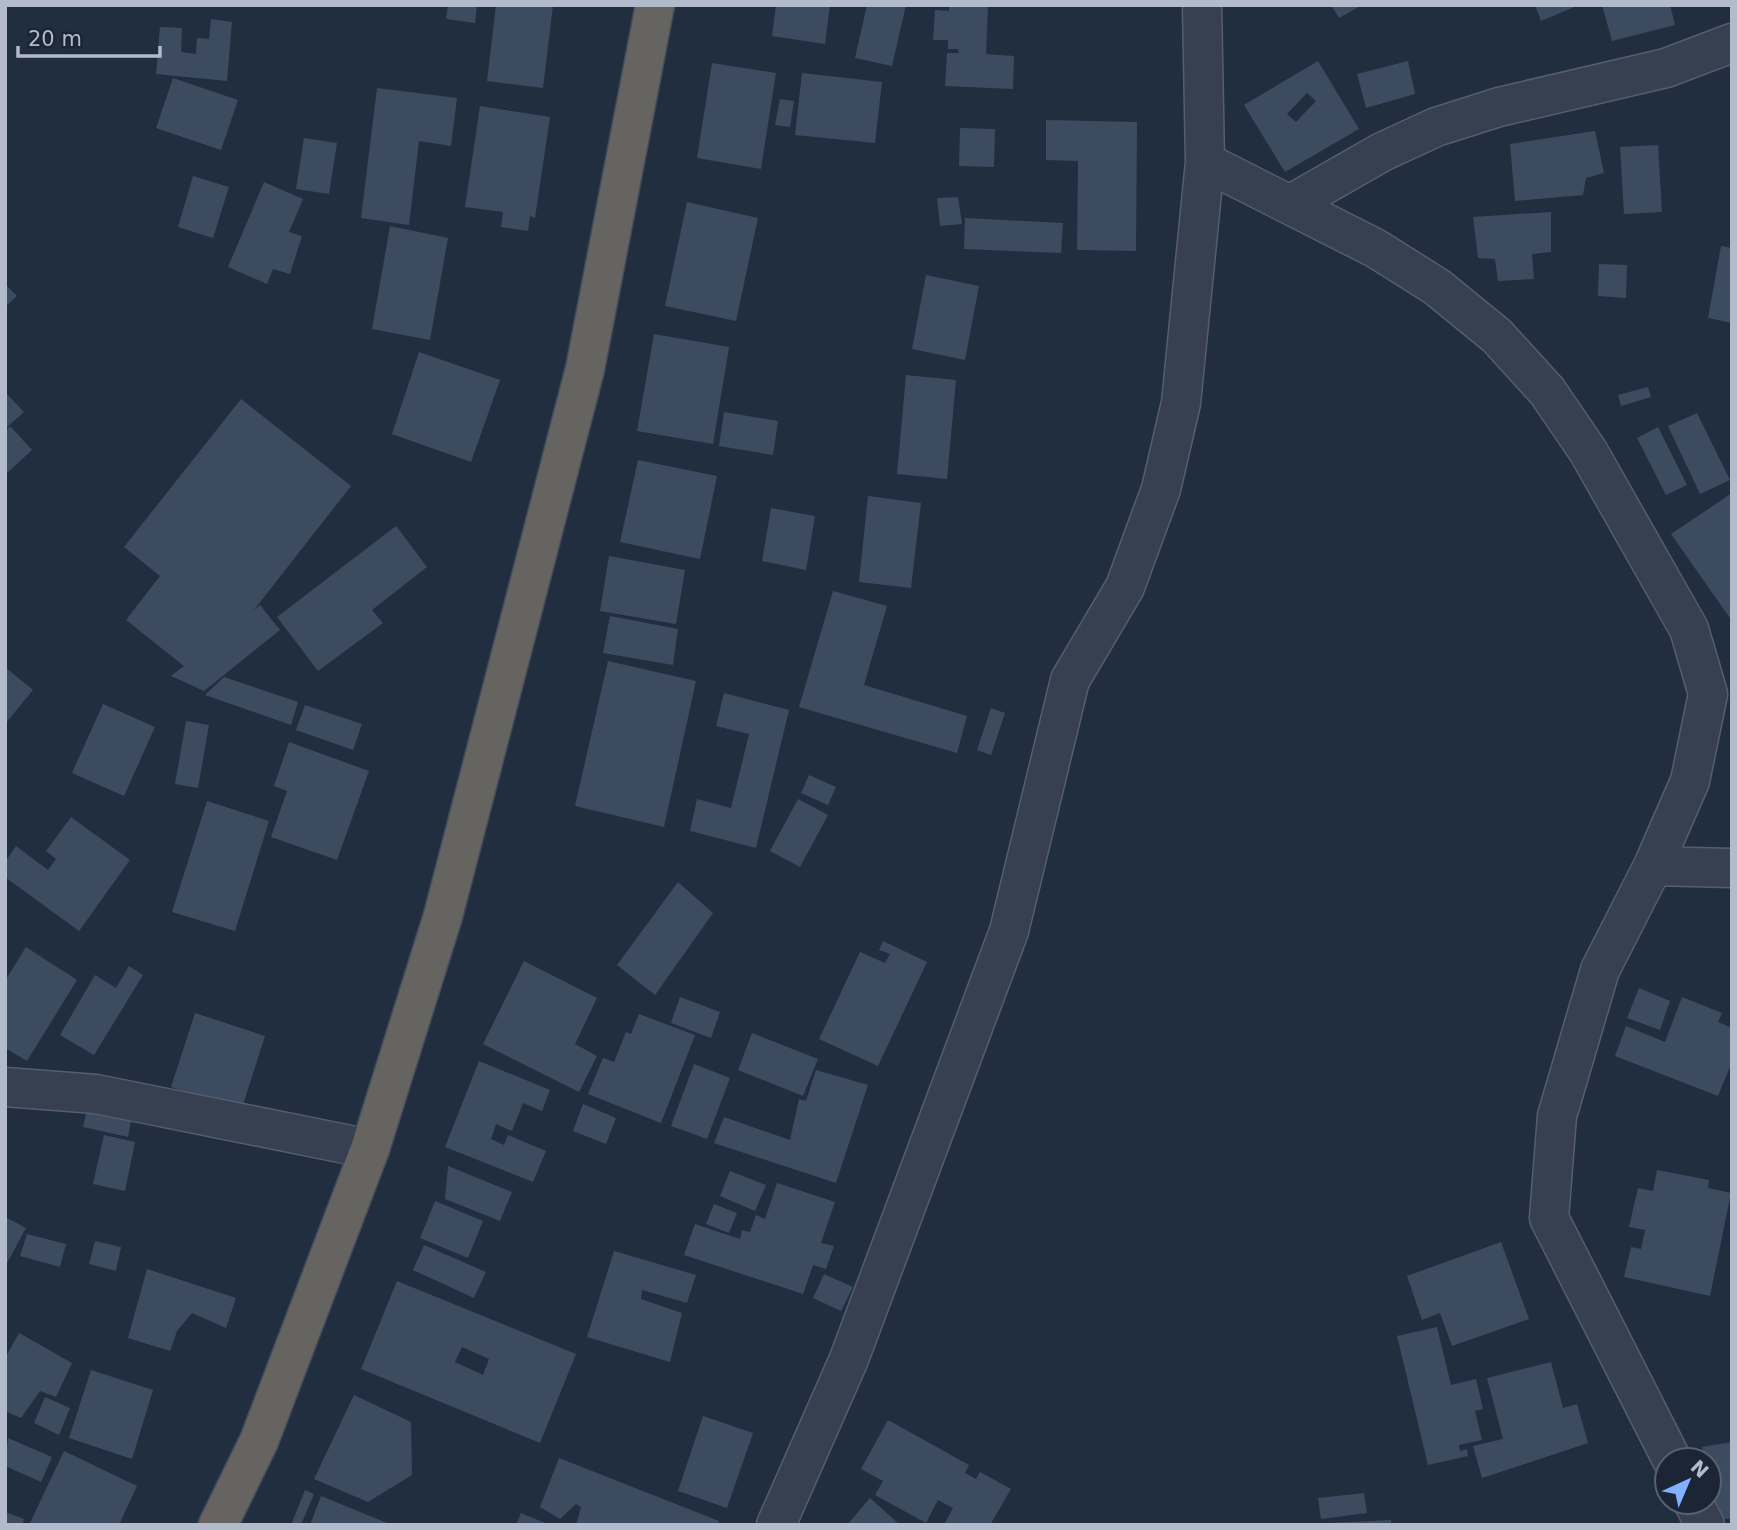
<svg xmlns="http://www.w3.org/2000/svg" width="1737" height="1530" viewBox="0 0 1737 1530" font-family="'DejaVu Sans',sans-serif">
<rect width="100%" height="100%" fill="#212e40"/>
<path fill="#3d4b60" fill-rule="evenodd" d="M 448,5 L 477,5 L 475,23 L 446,19 Z
M 496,5 L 553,5 L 543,88 L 487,81 Z
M 776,5 L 830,5 L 825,44 L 772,36 Z
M 867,5 L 906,5 L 892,66 L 855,58 Z
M 949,5 L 988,5 L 986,54 L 1014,56 L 1013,89 L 945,86 L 947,53 L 959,53 L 958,49 L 948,49 L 948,40 L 933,40 L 935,10 L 949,11 Z
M 1331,5 L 1362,5 L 1339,18 Z
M 1535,5 L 1579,5 L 1541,21 Z
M 1602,5 L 1670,5 L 1675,25 L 1612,41 Z
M 211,19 L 232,22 L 227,81 L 156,74 L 160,27 L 182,28 L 181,52 L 196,54 L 197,38 L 209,39 Z
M 1318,61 L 1359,129 L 1285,172 L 1244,105 ZM 1307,93 L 1316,101 L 1296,122 L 1287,114 Z
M 1408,61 L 1415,94 L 1366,108 L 1357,74 Z
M 712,63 L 776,73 L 761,169 L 697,158 Z
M 802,73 L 882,82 L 875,143 L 795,135 Z
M 173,78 L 238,100 L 221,150 L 156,128 Z
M 377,88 L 457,98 L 451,146 L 419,141 L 409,225 L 361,218 Z
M 780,99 L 794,101 L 790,127 L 775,125 Z
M 480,106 L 550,117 L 535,218 L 530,216 L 528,231 L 501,227 L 503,212 L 465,207 Z
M 1046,120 L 1137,122 L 1136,251 L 1077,250 L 1078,161 L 1046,160 Z
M 960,128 L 995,129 L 994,167 L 959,166 Z
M 1595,131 L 1604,173 L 1586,178 L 1583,195 L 1515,201 L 1510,144 Z
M 304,138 L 337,143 L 329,194 L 296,189 Z
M 1658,145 L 1662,212 L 1624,214 L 1620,147 Z
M 193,176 L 229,187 L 213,238 L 178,227 Z
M 264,182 L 303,199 L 289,232 L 302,236 L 290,274 L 273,269 L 267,284 L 228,267 Z
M 958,197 L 962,224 L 940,226 L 937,198 Z
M 687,202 L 758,218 L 736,321 L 665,306 Z
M 1551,212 L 1551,252 L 1532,254 L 1534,279 L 1498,281 L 1495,259 L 1478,258 L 1473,217 Z
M 965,218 L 1063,223 L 1061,253 L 964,249 Z
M 390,226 L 448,238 L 430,340 L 372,329 Z
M 1721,246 L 1732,248 L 1732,323 L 1708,318 Z
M 1599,264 L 1627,265 L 1626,298 L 1598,296 Z
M 926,275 L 979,286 L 965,360 L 912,349 Z
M 5,284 L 17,296 L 5,307 Z
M 654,334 L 729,347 L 713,444 L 637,431 Z
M 419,352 L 500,380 L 471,462 L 392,434 Z
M 906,375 L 956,380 L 947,479 L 897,474 Z
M 1648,387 L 1651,397 L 1621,406 L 1618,395 Z
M 5,392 L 24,412 L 5,429 Z
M 241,399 L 351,486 L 254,610 L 260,605 L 280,630 L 204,691 L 171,676 L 184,666 L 126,620 L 160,576 L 124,547 Z
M 724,412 L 778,421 L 773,455 L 719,446 Z
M 1697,413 L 1730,480 L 1700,494 L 1668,426 Z
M 10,426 L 32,450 L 5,475 L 5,431 Z
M 1658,427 L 1687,485 L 1666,495 L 1637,438 Z
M 638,460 L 717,476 L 700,559 L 620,542 Z
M 1732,493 L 1732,621 L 1671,534 Z
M 868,496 L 921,503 L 911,588 L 859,582 Z
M 771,508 L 815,516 L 806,570 L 762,561 Z
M 396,526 L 427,567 L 372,610 L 383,623 L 318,671 L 277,617 Z
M 609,556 L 685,570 L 676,624 L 600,611 Z
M 833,591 L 887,606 L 864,685 L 967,716 L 957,753 L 799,707 Z
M 610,616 L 678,629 L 673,665 L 603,653 Z
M 608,661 L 696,681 L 664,827 L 575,806 Z
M 5,667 L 33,690 L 5,724 Z
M 224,677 L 298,702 L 291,725 L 205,695 Z
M 724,693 L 789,710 L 756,848 L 690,831 L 697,799 L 731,808 L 749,734 L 716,726 Z
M 103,704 L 155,727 L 124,796 L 72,773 Z
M 305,705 L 362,724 L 353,750 L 296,730 Z
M 991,708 L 1005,713 L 991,755 L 977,750 Z
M 186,721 L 209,725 L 198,788 L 175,784 Z
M 289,742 L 369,771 L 337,860 L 271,837 L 287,791 L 274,786 Z
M 809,775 L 836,787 L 828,805 L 801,793 Z
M 798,799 L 828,815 L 800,867 L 770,851 Z
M 207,801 L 269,821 L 235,931 L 172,912 Z
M 71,817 L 130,860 L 79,931 L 5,877 L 5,862 L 16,846 L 48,870 L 56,859 L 46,851 Z
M 678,882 L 713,913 L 655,995 L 617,965 Z
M 883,941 L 927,962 L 878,1066 L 819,1039 L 860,952 L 885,963 L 890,954 L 879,950 Z
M 26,947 L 77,980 L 27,1061 L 5,1048 L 5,981 Z
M 524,961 L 597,998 L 575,1044 L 597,1056 L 579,1092 L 483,1044 Z
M 129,966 L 143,975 L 94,1055 L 60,1035 L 95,975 L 116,988 Z
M 1639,988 L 1670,1001 L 1660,1030 L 1627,1018 Z
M 680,997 L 720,1012 L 711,1038 L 671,1023 Z
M 1682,997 L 1722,1013 L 1718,1022 L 1732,1028 L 1732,1062 L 1718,1096 L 1615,1056 L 1626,1026 L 1665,1042 Z
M 195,1013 L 265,1036 L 241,1111 L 171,1087 Z
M 639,1014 L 695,1035 L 661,1123 L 588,1094 L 603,1058 L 614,1062 L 626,1032 L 631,1034 Z
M 752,1033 L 818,1059 L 803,1096 L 738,1070 Z
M 479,1061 L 550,1090 L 542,1111 L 523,1103 L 512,1131 L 496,1124 L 491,1139 L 504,1145 L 508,1135 L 546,1151 L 533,1182 L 445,1147 Z
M 694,1064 L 730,1078 L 707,1139 L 671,1126 Z
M 816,1070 L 868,1085 L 836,1183 L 714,1143 L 724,1117 L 790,1140 L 799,1099 L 806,1101 Z
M 90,1095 L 134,1105 L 128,1137 L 83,1127 Z
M 583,1104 L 616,1118 L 606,1144 L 573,1131 Z
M 104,1135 L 135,1142 L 125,1191 L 93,1184 Z
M 448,1166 L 512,1192 L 500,1221 L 445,1199 Z
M 1657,1170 L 1709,1180 L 1708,1188 L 1731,1193 L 1710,1296 L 1624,1277 L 1631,1247 L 1641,1249 L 1645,1230 L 1629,1227 L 1638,1188 L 1653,1191 Z
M 730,1171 L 766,1185 L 755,1211 L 720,1196 Z
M 777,1183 L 835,1202 L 821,1243 L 834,1246 L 826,1269 L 813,1265 L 803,1294 L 684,1255 L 695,1224 L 740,1239 L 742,1230 L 750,1232 L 756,1215 L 765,1219 Z
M 435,1201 L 483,1221 L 468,1258 L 420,1238 Z
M 714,1204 L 737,1213 L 729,1233 L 706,1224 Z
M 5,1217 L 26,1228 L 5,1267 Z
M 27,1234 L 66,1244 L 60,1267 L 20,1256 Z
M 95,1241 L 121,1247 L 116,1271 L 89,1264 Z
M 1501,1242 L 1529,1319 L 1452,1346 L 1440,1313 L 1422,1320 L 1407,1276 Z
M 424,1245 L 486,1272 L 474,1298 L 413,1270 Z
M 614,1251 L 696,1275 L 687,1303 L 642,1290 L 641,1299 L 682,1313 L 670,1362 L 587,1337 Z
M 147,1269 L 236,1298 L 226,1328 L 192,1313 L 177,1331 L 170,1351 L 128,1338 Z
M 824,1274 L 853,1287 L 841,1311 L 813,1298 Z
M 397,1281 L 576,1354 L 540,1443 L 361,1369 ZM 462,1347 L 489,1359 L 483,1375 L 455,1362 Z
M 1437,1327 L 1451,1385 L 1476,1379 L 1483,1409 L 1475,1411 L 1482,1440 L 1459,1445 L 1460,1451 L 1467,1449 L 1468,1456 L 1428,1465 L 1397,1336 Z
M 19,1333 L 72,1363 L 56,1397 L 40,1391 L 21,1418 L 5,1411 L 5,1358 Z
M 1551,1362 L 1563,1408 L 1577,1404 L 1588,1443 L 1482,1478 L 1473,1446 L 1503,1439 L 1487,1378 Z
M 91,1370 L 153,1390 L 132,1459 L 69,1438 Z
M 354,1395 L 411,1422 L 412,1475 L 368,1502 L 314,1479 Z
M 45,1397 L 70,1408 L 59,1435 L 34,1423 Z
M 703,1416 L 753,1433 L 727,1508 L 678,1491 Z
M 888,1420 L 969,1465 L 965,1473 L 976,1479 L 980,1472 L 1011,1489 L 990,1525 L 944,1525 L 953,1508 L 938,1500 L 926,1523 L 875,1495 L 883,1481 L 861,1469 Z
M 8,1438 L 52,1457 L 41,1482 L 5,1466 Z
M 1732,1442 L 1732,1518 L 1719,1520 L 1709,1477 L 1709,1460 L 1705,1460 L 1702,1447 Z
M 64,1451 L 137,1486 L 119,1525 L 29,1525 Z
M 559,1458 L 719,1521 L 718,1525 L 576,1525 L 581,1507 L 576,1504 L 560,1519 L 540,1507 Z
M 305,1490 L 314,1494 L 301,1525 L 291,1525 Z
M 1364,1493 L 1367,1513 L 1321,1519 L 1318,1498 Z
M 321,1496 L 392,1525 L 310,1525 Z
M 870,1498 L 900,1525 L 847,1525 Z
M 5,1512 L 24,1519 L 22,1525 L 5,1525 Z
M 521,1513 L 550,1525 L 516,1525 Z
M 1391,1520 L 1391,1525 L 1327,1525 L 1327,1523 Z"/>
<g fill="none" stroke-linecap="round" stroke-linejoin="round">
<g stroke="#545e6e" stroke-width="41">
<path id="minor" d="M 1205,162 L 1375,248 L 1437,287 L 1497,336 L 1547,391 L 1588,451 L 1689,629 L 1708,694 L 1690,781 L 1653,866 L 1600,970 L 1557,1116 L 1549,1218 L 1672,1460
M 1291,204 L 1382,152 L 1436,127 L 1499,107 L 1666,68 L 1732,43
M 1653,866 L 1732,868
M 5,1087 L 96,1094 L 370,1149
M 1693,1502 L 1705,1525
M 776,1525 L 849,1359 L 1009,931 L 1070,680 L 1125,587 L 1161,489 L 1181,403 L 1205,162 L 1202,5"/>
</g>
<g stroke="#414b5b" stroke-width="41">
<path id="trunk" d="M 218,1525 L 259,1441 L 370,1149 L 443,916 L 585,369 L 655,5"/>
</g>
<use href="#minor" stroke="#364050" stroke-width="38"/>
<use href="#trunk" stroke="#656461" stroke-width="38"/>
</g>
<rect width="1737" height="1530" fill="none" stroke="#b2bbcb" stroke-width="14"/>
<g transform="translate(1688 1481) rotate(44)"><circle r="33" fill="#1b2535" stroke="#576171" stroke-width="2"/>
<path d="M0-5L12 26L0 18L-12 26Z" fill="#82b0ff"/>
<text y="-10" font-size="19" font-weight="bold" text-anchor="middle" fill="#b2bbcb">N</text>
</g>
<path d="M18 46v10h142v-10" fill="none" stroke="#b2bbcb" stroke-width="3.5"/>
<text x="28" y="46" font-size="21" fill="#b2bbcb" stroke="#1b2535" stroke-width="5" paint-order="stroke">20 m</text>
</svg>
